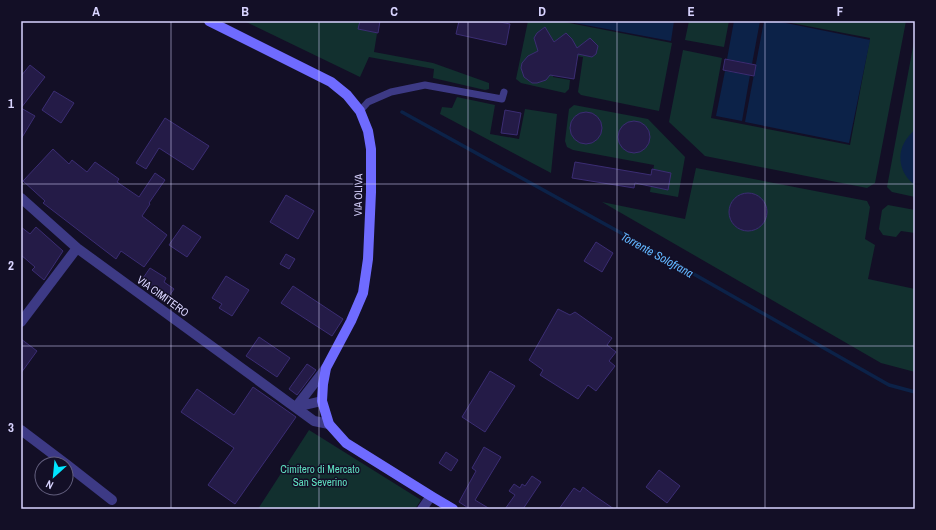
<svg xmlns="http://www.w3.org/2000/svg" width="936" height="530" viewBox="0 0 936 530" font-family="'Archivo Narrow',sans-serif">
<rect width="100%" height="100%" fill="#130f26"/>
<path fill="#12302f" d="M 244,21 L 379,21 L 374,52 L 433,63 L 489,83 L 489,89 L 485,90 L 433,78 L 434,69 L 369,57 L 360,77 Z
M 528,21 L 559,21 L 672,43 L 659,111 L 581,95 L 578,92 L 583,57 L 556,53 L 553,77 L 570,80 L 569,89 L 565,93 L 521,83 L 516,79 Z
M 689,21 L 729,21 L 724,47 L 685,40 Z
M 781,21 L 906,21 L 875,183 L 867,188 L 705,156 L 669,122 L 683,50 L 722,58 L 711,118 L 850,145 L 870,38 Z
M 915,36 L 915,197 L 892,192 L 887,187 Z
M 457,97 L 495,105 L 490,134 L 519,139 L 525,109 L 557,114 L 551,173 L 440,114 L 442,107 L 452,108 Z
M 574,105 L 648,119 L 685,157 L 678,197 L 650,192 L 654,165 L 573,150 L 567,147 L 565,141 L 569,109 Z
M 696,168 L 867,201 L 870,207 L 865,239 L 875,245 L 868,279 L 915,289 L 915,372 L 881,363 L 602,202 L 685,219 Z
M 888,205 L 915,210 L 915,233 L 901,231 L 896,237 L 883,235 L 879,229 L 882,210 Z
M 309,430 L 421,500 L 415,509 L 258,509 Z"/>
<path fill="#0c2248" d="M 564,21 L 674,21 L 671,41 Z
M 734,21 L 760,21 L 752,64 L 727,59 Z
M 764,21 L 776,21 L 870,40 L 849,143 L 745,122 Z
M 725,71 L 750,75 L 742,121 L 716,116 Z
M 915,130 L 915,185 C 895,170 896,145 915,130 Z"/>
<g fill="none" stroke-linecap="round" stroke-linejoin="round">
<path stroke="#0c2248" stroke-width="3.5" d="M 402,112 L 641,244 L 889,385 L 915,392"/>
</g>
<path fill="#241b47" stroke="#3b2d73" d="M 360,21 L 380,21 L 378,33 L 358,29 Z
M 459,21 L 495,21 L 510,24 L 506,45 L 456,34 Z
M 545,27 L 554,42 L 566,33 L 572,39 L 577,48 L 590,38 L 598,46 L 596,54 L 592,57 L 578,54 L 574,79 L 550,75 L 546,80 L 537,83 L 532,83 L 524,77 L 521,68 L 522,63 L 528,56 L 538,51 L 534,38 L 537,33 Z
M 725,59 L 756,65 L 754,76 L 723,70 Z
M 30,65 L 45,77 L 21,108 L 35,116 L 21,139 L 21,76 Z
M 54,91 L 74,103 L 61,123 L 42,110 Z
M 505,110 L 521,113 L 517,135 L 501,133 Z
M570 128a16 16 0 1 1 32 0a16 16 0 1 1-32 0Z
M 165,118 L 209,146 L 193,170 L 159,148 L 146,169 L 136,163 Z
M618 137a16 16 0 1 1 32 0a16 16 0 1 1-32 0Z
M 53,149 L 69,164 L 72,160 L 87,172 L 95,162 L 119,179 L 117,182 L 139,197 L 155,173 L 165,180 L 149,203 L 150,204 L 142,216 L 167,235 L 144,267 L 121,251 L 116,259 L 43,203 L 45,201 L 23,181 Z
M 575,162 L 651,175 L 652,169 L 671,173 L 668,190 L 635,183 L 634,188 L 572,178 Z
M729 212a19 19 0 1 1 38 0a19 19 0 1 1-38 0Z
M 286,195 L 314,211 L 298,239 L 270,222 Z
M 183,225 L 201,237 L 187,257 L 169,245 Z
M 21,227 L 30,234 L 36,227 L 63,251 L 44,280 L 32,270 L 35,267 L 21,255 Z
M 596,242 L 613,253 L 602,272 L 584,261 Z
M 286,254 L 295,259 L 289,269 L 280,264 Z
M 150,268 L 166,278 L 164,282 L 174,289 L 167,299 L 141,281 Z
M 226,276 L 249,290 L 232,316 L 219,308 L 222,304 L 212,298 Z
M 293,286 L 343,319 L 332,336 L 281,303 Z
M 558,309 L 570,315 L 575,312 L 612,338 L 607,345 L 616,352 L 609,361 L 615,366 L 596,391 L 588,385 L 578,399 L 540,375 L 543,370 L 529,360 Z
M 259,337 L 290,358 L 277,377 L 246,356 Z
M 21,339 L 37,351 L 21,373 Z
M 307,364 L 316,370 L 297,395 L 289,389 Z
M 490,371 L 515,386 L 485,432 L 462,417 Z
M 253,387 L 296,417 L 235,504 L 208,485 L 234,448 L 181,412 L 197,389 L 234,415 Z
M 484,447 L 501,457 L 475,500 L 490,509 L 470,509 L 459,502 L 476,471 L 472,468 Z
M 446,452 L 458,460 L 451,471 L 439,463 Z
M 659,470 L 680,486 L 667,503 L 646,487 Z
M 532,476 L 541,482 L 523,509 L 505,509 L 515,495 L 509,491 L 514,484 L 520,488 L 522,484 L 525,486 Z
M 583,487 L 592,494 L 614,509 L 559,509 L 574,488 L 580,492 Z"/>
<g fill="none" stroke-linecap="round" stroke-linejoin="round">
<path stroke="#3d3a85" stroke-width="7" d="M 360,111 L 368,102 L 391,92 L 425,85 L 502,99 L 504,92"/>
<path stroke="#3d3a85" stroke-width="10" d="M 21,198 L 77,248 L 314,421 L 329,424
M 21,322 L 77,248
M 296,407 L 326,368
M 296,407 L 322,401
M 21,430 L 66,464
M 66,464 L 112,500
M 422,509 L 431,496"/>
<path stroke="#6f6bff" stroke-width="10" d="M 209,21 L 331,82 L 347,95 L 360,111 L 368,131 L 371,149 L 371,192 L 368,259 L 363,293 L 351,321 L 326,368 L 323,384 L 322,401 L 329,424 L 346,443 L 431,496 L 453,509"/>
</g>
<path fill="none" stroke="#d9d4ff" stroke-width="1" stroke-opacity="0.55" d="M 171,21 L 171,509M 319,21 L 319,509M 468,21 L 468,509M 617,21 L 617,509M 765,21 L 765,509M 21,184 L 915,184M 21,346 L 915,346"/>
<g text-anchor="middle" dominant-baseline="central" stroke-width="3" stroke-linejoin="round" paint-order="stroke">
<g font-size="11" fill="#d9d4ff" stroke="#130f26">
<text transform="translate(358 195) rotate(-89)">VIA OLIVA</text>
<text transform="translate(163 296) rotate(36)">VIA CIMITERO</text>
</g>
<g font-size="11" fill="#5fe0c0" stroke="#130f26">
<text x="320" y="469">Cimitero di Mercato<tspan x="320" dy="13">San Severino</tspan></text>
</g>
<g font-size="12" font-style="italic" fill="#62b6ff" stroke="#130f26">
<text transform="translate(657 255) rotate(29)">Torrente Solofrana</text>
</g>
</g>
<rect width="936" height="530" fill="none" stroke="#130f26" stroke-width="44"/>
<g transform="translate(54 476) rotate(207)"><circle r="19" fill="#130f26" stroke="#625e7d"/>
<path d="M0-3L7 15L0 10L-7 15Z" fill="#00e5ff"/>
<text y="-6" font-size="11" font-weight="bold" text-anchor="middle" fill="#d9d4ff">N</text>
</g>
<rect x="22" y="22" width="892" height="486" fill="none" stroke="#d9d4ff" stroke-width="1.5"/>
<g font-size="13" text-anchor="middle" font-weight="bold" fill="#d9d4ff">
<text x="96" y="16">A</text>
<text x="245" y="16">B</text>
<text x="394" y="16">C</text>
<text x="542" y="16">D</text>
<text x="691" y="16">E</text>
<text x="840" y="16">F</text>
<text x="11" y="108">1</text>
<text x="11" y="270">2</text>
<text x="11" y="432">3</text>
</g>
</svg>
